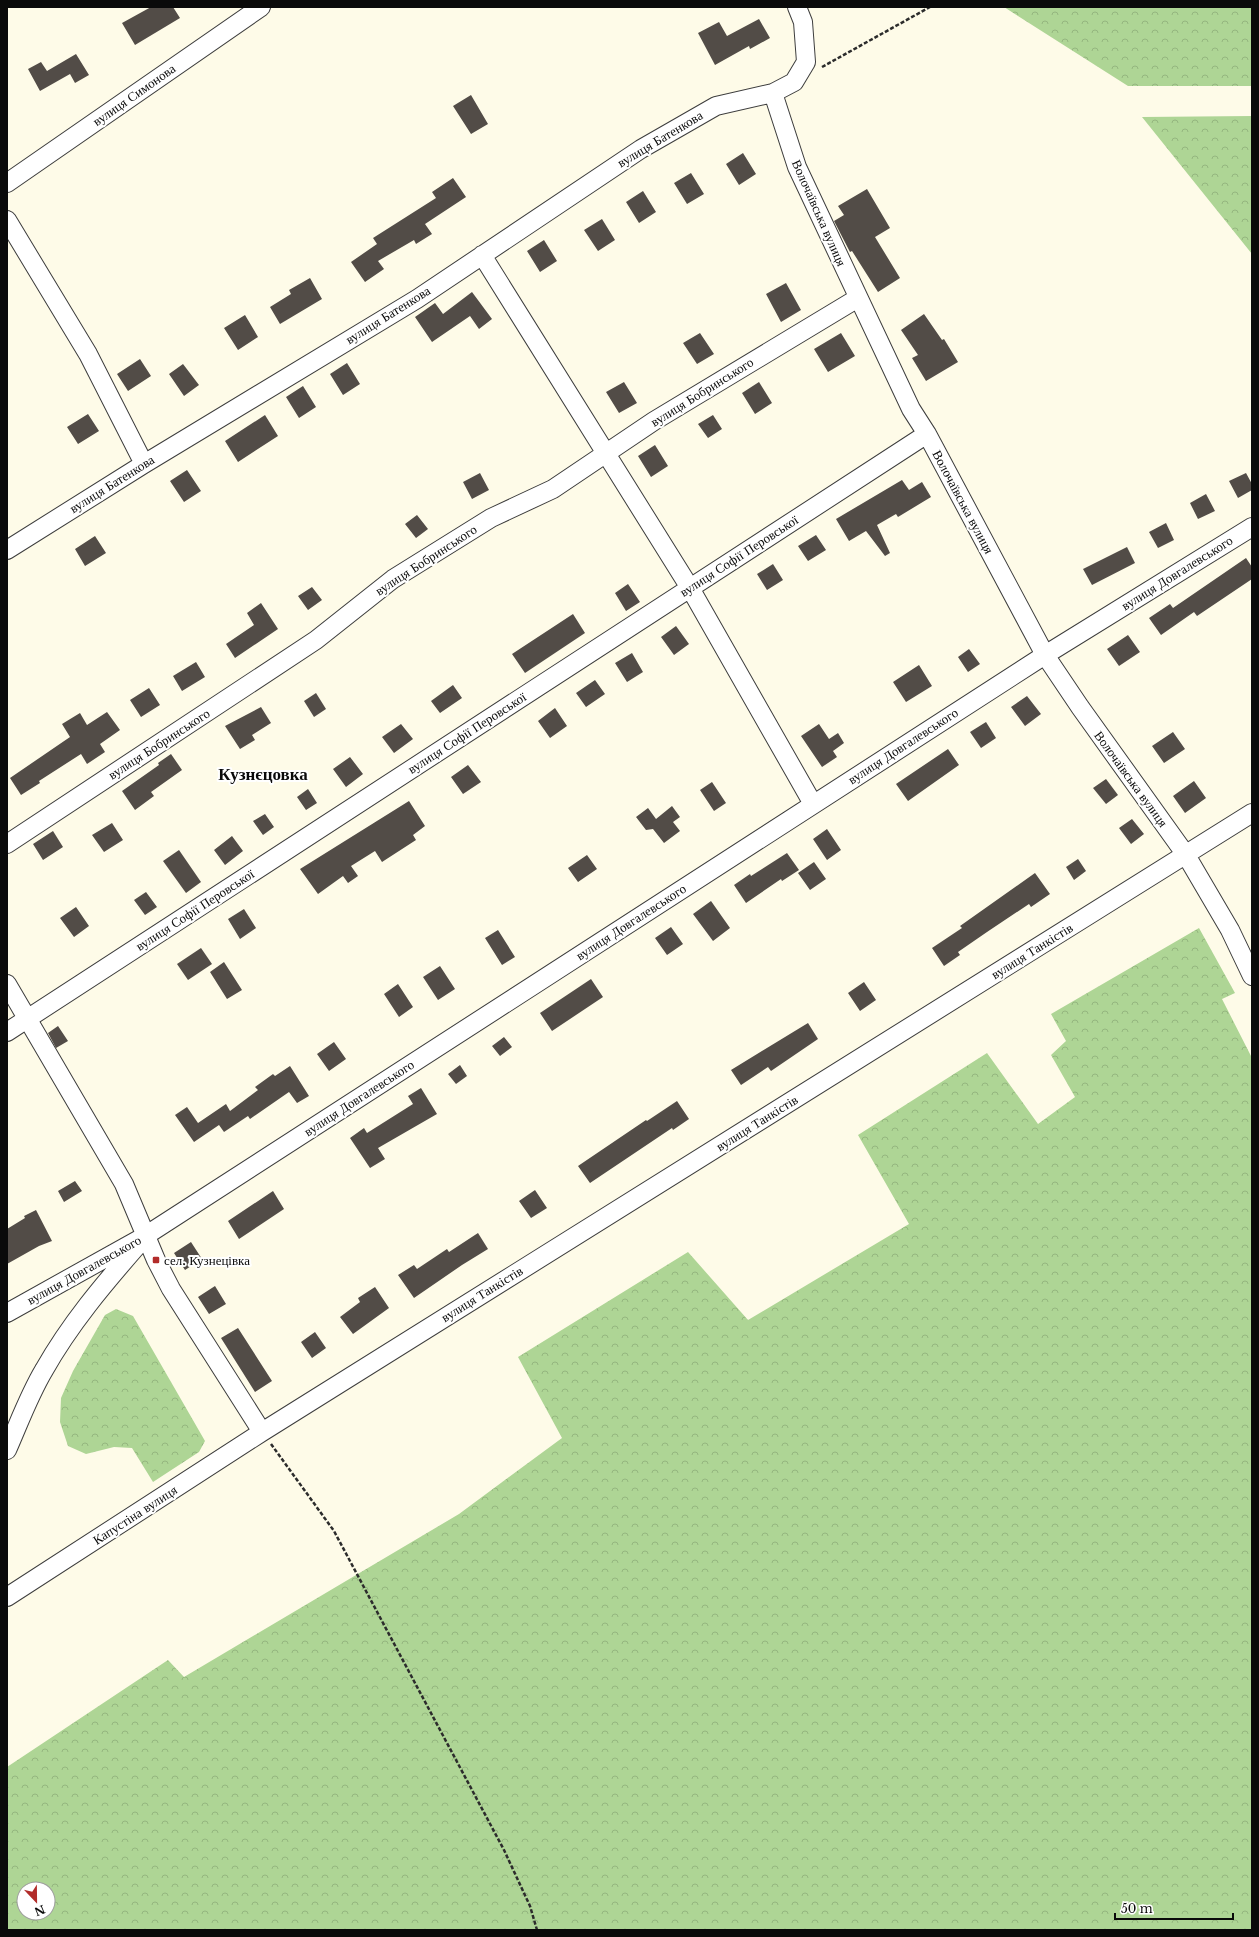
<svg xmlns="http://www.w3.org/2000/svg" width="1259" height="1937" viewBox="0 0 1259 1937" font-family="'Libre Baskerville',serif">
<defs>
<pattern id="forest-crowns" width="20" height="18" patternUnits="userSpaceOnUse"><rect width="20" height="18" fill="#aed595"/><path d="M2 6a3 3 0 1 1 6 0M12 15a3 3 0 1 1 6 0" fill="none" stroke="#94b67f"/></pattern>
</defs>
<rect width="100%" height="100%" fill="#fefbe8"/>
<path fill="url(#forest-crowns)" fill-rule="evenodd" d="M 1004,7 L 1252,7 L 1252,86 L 1128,86 Z
M 1252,116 L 1252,254 L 1142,117 Z
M 1199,928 L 1235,993 L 1222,999 L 1252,1058 L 1252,1930 L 7,1930 L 7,1767 L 168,1660 L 184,1677 L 459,1514 L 562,1438 L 518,1357 L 688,1252 L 748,1320 L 909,1224 L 858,1135 L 987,1053 L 1038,1124 L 1075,1097 L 1051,1055 L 1066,1041 L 1051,1014 ZM 24,1889 L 48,1889 L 48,1913 L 24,1913 Z
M 116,1309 L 133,1316 L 205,1441 L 199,1452 L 153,1482 L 132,1448 L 114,1447 L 86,1454 L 68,1446 L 60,1422 L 61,1398 L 73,1371 L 105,1315 Z"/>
<path fill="#524c47" d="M 151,7 L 173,7 L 180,18 L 135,45 L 122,23 Z
M 759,19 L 770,38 L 750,49 L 749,46 L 715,65 L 698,33 L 719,22 L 727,36 Z
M 76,54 L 89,75 L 75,83 L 70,74 L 40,91 L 28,69 L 41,62 L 47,71 Z
M 471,95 L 488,124 L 471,134 L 453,106 Z
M 743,153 L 756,174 L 739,185 L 726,164 Z
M 691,173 L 704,194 L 687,204 L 674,183 Z
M 453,178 L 466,197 L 425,224 L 432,234 L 416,244 L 414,240 L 378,261 L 384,269 L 365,282 L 351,262 L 377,244 L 373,238 L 436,198 L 432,192 Z
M 867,189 L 890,228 L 875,237 L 900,278 L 878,292 L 852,251 L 850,252 L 834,221 L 844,215 L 838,206 Z
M 643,191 L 656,212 L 639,223 L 626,202 Z
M 602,219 L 615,240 L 598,251 L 584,230 Z
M 544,240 L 557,261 L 540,272 L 527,251 Z
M 310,278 L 322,299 L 280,324 L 270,307 L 291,294 L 289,290 Z
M 786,283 L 801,310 L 781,322 L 766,294 Z
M 472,292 L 492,319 L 479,329 L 470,316 L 432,342 L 415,317 L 435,303 L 443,314 Z
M 924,314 L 942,340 L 944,339 L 958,362 L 926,381 L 912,358 L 918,355 L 901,330 Z
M 245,315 L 258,337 L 238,350 L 224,328 Z
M 700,333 L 714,354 L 697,364 L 683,343 Z
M 841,333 L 855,356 L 828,372 L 814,349 Z
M 140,359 L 151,376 L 128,391 L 117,374 Z
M 347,363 L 360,384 L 343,395 L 330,374 Z
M 183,364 L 199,385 L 184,396 L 169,374 Z
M 624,382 L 637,403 L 619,413 L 606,392 Z
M 759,382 L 772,403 L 755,414 L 742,393 Z
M 303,386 L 316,407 L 299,418 L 286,397 Z
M 88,414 L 99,431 L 78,444 L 67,427 Z
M 265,415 L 278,436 L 238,462 L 225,441 Z
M 713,415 L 722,429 L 708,438 L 698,424 Z
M 655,445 L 668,466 L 651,477 L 638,456 Z
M 187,470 L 201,491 L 184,502 L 170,481 Z
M 480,473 L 489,490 L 472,499 L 463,482 Z
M 1246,473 L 1252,484 L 1252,490 L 1238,498 L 1229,481 Z
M 902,480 L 909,490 L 922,482 L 931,497 L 898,517 L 896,514 L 877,525 L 890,553 L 885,556 L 866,531 L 849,541 L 836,519 Z
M 1206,494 L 1215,511 L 1198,519 L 1190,503 Z
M 417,515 L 428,529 L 416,538 L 405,524 Z
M 1166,523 L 1174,540 L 1158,548 L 1149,532 Z
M 816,535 L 826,550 L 808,561 L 798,546 Z
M 95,536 L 106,553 L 85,566 L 75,549 Z
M 1127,547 L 1135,563 L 1092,585 L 1083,569 Z
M 1246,558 L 1252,567 L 1252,579 L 1197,616 L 1194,612 L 1161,635 L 1149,618 L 1170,604 L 1173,608 Z
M 773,564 L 783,580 L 767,590 L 757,574 Z
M 628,584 L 640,602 L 626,611 L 615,593 Z
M 312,587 L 322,600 L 308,610 L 298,596 Z
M 261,603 L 278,629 L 235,658 L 226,644 L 254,625 L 247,613 Z
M 573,614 L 585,633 L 525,673 L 512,654 Z
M 676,626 L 689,644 L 674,655 L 661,637 Z
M 1128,635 L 1140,652 L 1119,666 L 1107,649 Z
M 969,649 L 980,664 L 968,672 L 958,657 Z
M 632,653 L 643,672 L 627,682 L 615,663 Z
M 196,662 L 205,677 L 182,691 L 173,676 Z
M 919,665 L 932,686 L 906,702 L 893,682 Z
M 595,680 L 605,694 L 586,707 L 576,693 Z
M 453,685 L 462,698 L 440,713 L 431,701 Z
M 149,688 L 160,705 L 141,717 L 130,700 Z
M 316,693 L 326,709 L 314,717 L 304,701 Z
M 1027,696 L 1041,714 L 1025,726 L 1011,707 Z
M 261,707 L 271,723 L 252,735 L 255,740 L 240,749 L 225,726 Z
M 555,708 L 567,726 L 550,738 L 538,721 Z
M 107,712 L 120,730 L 100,744 L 105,752 L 87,764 L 81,754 L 39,781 L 40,783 L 21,795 L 10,778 L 70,737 L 62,724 L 80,713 L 87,725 Z
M 986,722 L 996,738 L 981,748 L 970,732 Z
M 401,724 L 413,739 L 394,753 L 382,737 Z
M 819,724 L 829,739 L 838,733 L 844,743 L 833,751 L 837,757 L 822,767 L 801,736 Z
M 1173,732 L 1185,749 L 1164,763 L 1152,746 Z
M 948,749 L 959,765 L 908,801 L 896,784 Z
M 171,754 L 182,770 L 151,792 L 154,796 L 135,810 L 122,791 L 159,765 L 158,763 Z
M 350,757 L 363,774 L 346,787 L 333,769 Z
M 468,765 L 481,782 L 463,794 L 451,777 Z
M 1106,779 L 1118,795 L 1106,804 L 1093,788 Z
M 1194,781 L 1206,798 L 1185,813 L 1173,796 Z
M 712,782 L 726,803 L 714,811 L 700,790 Z
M 308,789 L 317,803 L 306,810 L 297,797 Z
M 409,801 L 425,826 L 413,835 L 416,840 L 382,862 L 375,851 L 351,866 L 358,876 L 348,883 L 343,876 L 318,894 L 300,869 Z
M 672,806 L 680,817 L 673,822 L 680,831 L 664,843 L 653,829 L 646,830 L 636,817 L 648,808 L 656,819 Z
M 265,814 L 274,827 L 263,835 L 253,821 Z
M 1132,819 L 1144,834 L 1131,844 L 1119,828 Z
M 112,823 L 123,840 L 104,852 L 92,835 Z
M 827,829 L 841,850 L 827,860 L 813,839 Z
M 53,831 L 63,847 L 43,860 L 33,844 Z
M 232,836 L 243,851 L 225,865 L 214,850 Z
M 179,850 L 201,882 L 186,893 L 163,861 Z
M 787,853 L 799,870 L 782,881 L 781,879 L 746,903 L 734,885 L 750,874 L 751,876 Z
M 587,855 L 597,869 L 578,882 L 568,868 Z
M 1078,859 L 1086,871 L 1074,880 L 1066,867 Z
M 814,862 L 826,879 L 810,890 L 798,873 Z
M 1035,873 L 1050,894 L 1031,907 L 1029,904 L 987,932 L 958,952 L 960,955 L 944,966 L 932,948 L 962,928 L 960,926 Z
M 146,892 L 157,907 L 145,915 L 134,900 Z
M 711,901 L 730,928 L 713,941 L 693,914 Z
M 76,907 L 89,926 L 74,937 L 60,918 Z
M 244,909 L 256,928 L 240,939 L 228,919 Z
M 671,927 L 683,944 L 667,955 L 655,938 Z
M 498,930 L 515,957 L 502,965 L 485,938 Z
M 201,948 L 212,964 L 188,980 L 177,964 Z
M 224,962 L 242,990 L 227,999 L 210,972 Z
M 440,966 L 455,989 L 438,1000 L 423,977 Z
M 591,979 L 603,997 L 552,1031 L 540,1013 Z
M 864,982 L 876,1000 L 860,1011 L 848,993 Z
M 398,984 L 413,1007 L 399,1017 L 384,994 Z
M 808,1023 L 818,1039 L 771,1071 L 768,1067 L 741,1085 L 731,1070 Z
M 58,1026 L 68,1041 L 56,1048 L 48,1033 Z
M 504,1037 L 512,1047 L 500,1056 L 492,1046 Z
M 334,1042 L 346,1059 L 329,1071 L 317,1054 Z
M 460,1065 L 467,1076 L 456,1084 L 448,1074 Z
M 290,1066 L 309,1096 L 297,1103 L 289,1092 L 250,1119 L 248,1116 L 224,1132 L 219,1125 L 194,1142 L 175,1115 L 187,1107 L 198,1123 L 226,1104 L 230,1111 L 258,1090 L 255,1087 L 273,1074 L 275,1076 Z
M 421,1088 L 437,1114 L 378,1148 L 385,1159 L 370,1168 L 350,1138 L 364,1128 L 367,1133 L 413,1104 L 408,1096 Z
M 677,1101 L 689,1119 L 673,1130 L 672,1128 L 590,1183 L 578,1166 L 646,1120 L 647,1121 Z
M 75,1181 L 82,1191 L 64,1202 L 58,1191 Z
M 535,1190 L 547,1208 L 531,1218 L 519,1201 Z
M 273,1191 L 284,1209 L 239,1239 L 228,1221 Z
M 36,1210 L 52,1241 L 39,1246 L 7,1264 L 7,1229 L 25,1218 L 24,1216 Z
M 478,1233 L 488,1249 L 462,1265 L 414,1298 L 398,1275 L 414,1265 L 417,1269 L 447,1249 L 449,1252 Z
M 191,1242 L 202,1259 L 185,1270 L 174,1253 Z
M 215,1286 L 226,1304 L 209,1314 L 198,1297 Z
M 375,1287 L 389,1308 L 353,1334 L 340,1317 L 360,1302 L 358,1298 Z
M 238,1328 L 272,1381 L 255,1392 L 221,1338 Z
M 315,1332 L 326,1348 L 312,1358 L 301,1342 Z"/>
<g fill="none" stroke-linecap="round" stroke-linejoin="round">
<g stroke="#3d3d3d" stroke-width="20">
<path id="minor" d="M 773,93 L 797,167 L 911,409 L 927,434 L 1045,655 L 1080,707 L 1186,855 L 1230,930 L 1252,976
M 7,183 L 261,7
M 7,220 L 88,354 L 144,464
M 482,255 L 690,588 L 813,804
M 7,550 L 144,464 L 417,299 L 641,149 L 716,106 L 773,93 L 794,82 L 806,62 L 803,22 L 797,7
M 7,844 L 316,640 L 393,579 L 491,518 L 553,489 L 654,421 L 858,298
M 7,984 L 124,1184 L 156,1260 L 171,1289 L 262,1432
M 7,1032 L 927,434
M 7,1313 L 145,1236 L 1045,655 L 1252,527
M 7,1450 C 19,1423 29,1395 44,1370 C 70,1324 103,1285 137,1246
M 7,1597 L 262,1432 L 1252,813"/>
</g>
<path stroke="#2c2c2c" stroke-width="2.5" stroke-dasharray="4 2" stroke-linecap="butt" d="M 822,67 L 930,7
M 271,1444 L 334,1531 L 504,1850 L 530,1906 L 537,1930"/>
<use href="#minor" stroke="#fff" stroke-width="18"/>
</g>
<rect fill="#b22c2a" stroke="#fff" stroke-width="1.5" x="152" y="1256" width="8" height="8" rx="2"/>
<g text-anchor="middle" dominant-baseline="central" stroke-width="4" stroke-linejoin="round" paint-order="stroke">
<g font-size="13" fill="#0a0a0a" stroke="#fff">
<text transform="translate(134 95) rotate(-35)">вулиця Симонова</text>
<text transform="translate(660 139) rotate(-31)">вулиця Батенкова</text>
<text transform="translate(819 213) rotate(66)">Волочаївська вулиця</text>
<text transform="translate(388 315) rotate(-32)">вулиця Батенкова</text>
<text transform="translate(702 392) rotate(-32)">вулиця Бобринського</text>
<text transform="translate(112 484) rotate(-32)">вулиця Батенкова</text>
<text transform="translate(963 502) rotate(62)">Волочаївська вулиця</text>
<text transform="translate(739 556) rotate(-33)">вулиця Софії Перовської</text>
<text transform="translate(426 560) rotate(-33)">вулиця Бобринського</text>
<text transform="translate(1177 573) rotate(-32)">вулиця Довгалевського</text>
<text transform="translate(467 733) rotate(-33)">вулиця Софії Перовської</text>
<text transform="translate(159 744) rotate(-33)">вулиця Бобринського</text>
<text transform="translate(903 746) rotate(-33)">вулиця Довгалевського</text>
<text transform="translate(1131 779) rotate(54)">Волочаївська вулиця</text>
<text transform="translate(195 910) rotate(-33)">вулиця Софії Перовської</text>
<text transform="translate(631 922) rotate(-33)">вулиця Довгалевського</text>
<text transform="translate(1032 951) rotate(-32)">вулиця Танкістів</text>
<text transform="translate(359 1098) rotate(-33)">вулиця Довгалевського</text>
<text transform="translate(757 1123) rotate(-32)">вулиця Танкістів</text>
<text transform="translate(84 1270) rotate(-29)">вулиця Довгалевського</text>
<text transform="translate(482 1294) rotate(-32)">вулиця Танкістів</text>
<text transform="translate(135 1515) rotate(-33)">Капустіна вулиця</text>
</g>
<g font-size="13" fill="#0a0a0a" stroke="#fff" text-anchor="start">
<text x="164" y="1260">сел. Кузнецівка</text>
</g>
<g font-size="17" font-weight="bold" fill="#0a0a0a" stroke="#fff">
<text x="263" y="774">Кузнєцовка</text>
</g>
</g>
<rect width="1259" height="1937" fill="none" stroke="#0a0a0a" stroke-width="16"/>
<g transform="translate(36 1901) rotate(158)"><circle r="19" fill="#ffffff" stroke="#9d9d9d"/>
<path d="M0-3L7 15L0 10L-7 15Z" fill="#b22c2a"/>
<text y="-6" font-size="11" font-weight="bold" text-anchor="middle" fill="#0a0a0a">N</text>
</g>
<path d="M1115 1913v6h118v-6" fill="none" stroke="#0a0a0a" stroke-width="2"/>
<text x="1121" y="1913" font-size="12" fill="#0a0a0a" stroke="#ffffff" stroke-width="3" paint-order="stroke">50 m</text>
</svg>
